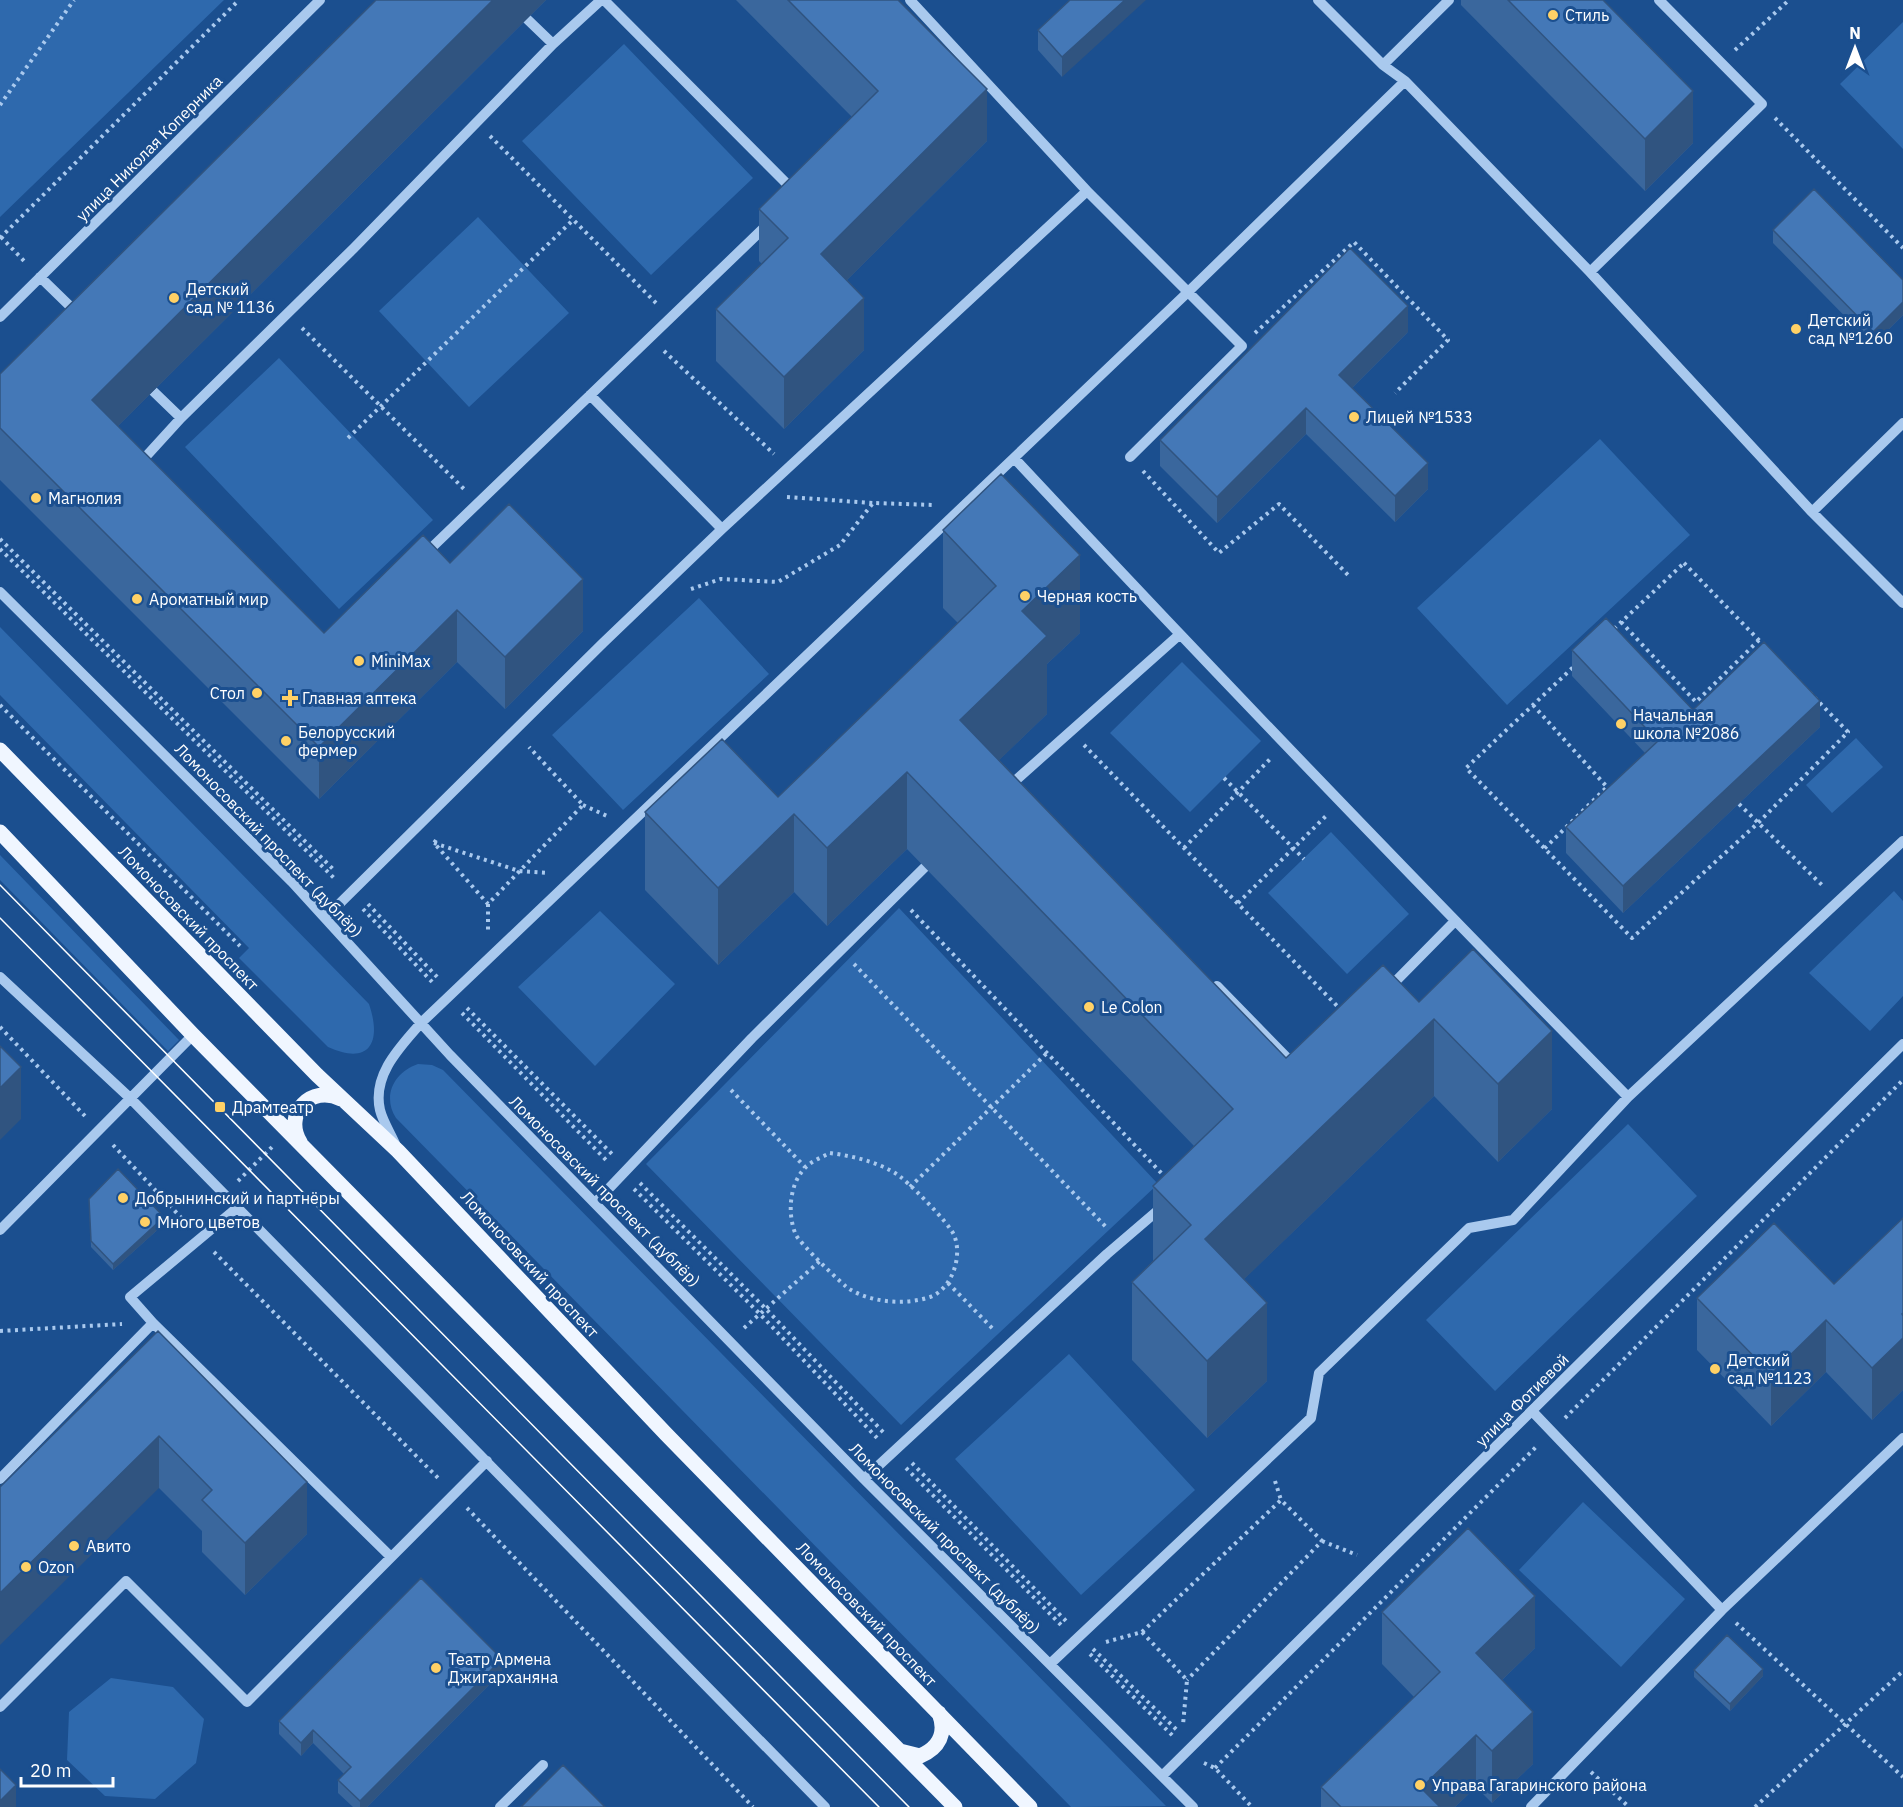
<svg xmlns="http://www.w3.org/2000/svg" width="1903" height="1807" viewBox="0 0 1903 1807" font-family="'IBM Plex Sans',sans-serif">
<rect width="100%" height="100%" fill="#1b4f8f"/>
<path fill="#2e69ad" d="M 0,0 L 224,0 L 0,217 Z
M 1903,22 L 1903,149 L 1840,84 Z
M 624,44 L 753,178 L 651,275 L 522,141 Z
M 478,217 L 569,313 L 469,407 L 379,311 Z
M 279,358 L 433,520 L 339,609 L 185,447 Z
M 1600,439 L 1690,535 L 1507,705 L 1417,608 Z
M 699,598 L 769,674 L 623,810 L 552,735 Z
M 0,627 L 369,1004 C 382,1042 370,1066 328,1047 L 239,958 L 249,948 L 0,695 Z
M 1182,662 L 1261,741 L 1190,812 L 1110,733 Z
M 1856,738 L 1883,767 L 1832,813 L 1806,785 Z
M 1331,832 L 1409,914 L 1347,974 L 1268,893 Z
M 0,855 L 179,1040 L 168,1051 L 0,880 Z
M 1894,891 L 1903,901 L 1903,996 L 1870,1031 L 1809,973 Z
M 899,908 L 1158,1184 L 901,1425 L 646,1164 Z
M 600,911 L 675,984 L 595,1066 L 518,987 Z
M 418,1064 L 432,1065 L 443,1070 L 1166,1806 L 1071,1807 L 396,1118 C 382,1096 394,1072 418,1064 Z
M 1628,1124 L 1697,1196 L 1495,1391 L 1426,1320 Z
M 1069,1354 L 1195,1490 L 1081,1595 L 955,1459 Z
M 1583,1502 L 1685,1599 L 1621,1667 L 1519,1570 Z
M 111,1678 L 173,1687 L 204,1719 L 196,1763 L 155,1799 L 105,1796 L 67,1760 L 69,1712 Z"/>
<g fill="none" stroke-linecap="round" stroke-linejoin="round">
<path stroke="#a9c9ee" stroke-width="4" stroke-dasharray="3 4.5" stroke-linecap="butt" d="M 1735,50 L 1789,0
M 0,105 L 74,0
M 1775,118 L 1903,248
M 490,136 L 656,303
M 1,237 L 27,264
M 0,238 L 239,0
M 302,328 L 465,490
M 1255,333 L 1354,242 L 1448,340 L 1395,393
M 664,351 L 774,454
M 348,438 L 573,220
M 1143,471 L 1219,553 L 1279,504 L 1350,577
M 787,497 L 873,503
M 0,539 L 335,871
M 0,549 L 335,879
M 1684,563 L 1848,732 L 1758,823 L 1632,938 L 1466,768 Z
M 691,589 L 721,579 L 778,582 L 840,545 L 873,503 L 933,505
M 1621,622 L 1696,702 L 1759,640
M 0,705 L 240,946
M 1533,705 L 1607,787 L 1544,849
M 1084,745 L 1342,1011
M 1224,778 L 1304,859
M 1739,804 L 1824,887
M 583,805 L 607,816
M 436,840 L 434,843 L 488,904 L 583,805 L 529,747
M 434,843 L 519,871 L 548,873
M 1184,848 L 1272,757
M 1238,903 L 1327,815
M 368,904 L 439,979
M 488,904 L 488,930
M 363,909 L 434,984
M 911,910 L 1166,1178
M 854,964 L 1106,1227
M 467,1008 L 614,1156
M 462,1013 L 608,1162
M 0,1027 L 85,1116
M 731,1090 L 805,1167
M 113,1145 L 188,1225
M 830,1153 C 852,1156 875,1161 895,1173 C 907,1180 949,1223 954,1235 C 963,1256 952,1289 930,1297 C 906,1305 874,1303 851,1290 C 843,1286 799,1242 796,1235 C 787,1215 789,1183 806,1167 C 812,1161 822,1157 830,1153 Z
M 238,1181 L 273,1146
M 640,1183 L 766,1309 L 884,1433
M 910,1187 L 1047,1053
M 634,1189 L 760,1314 L 878,1439
M 214,1252 L 441,1481
M 948,1283 L 994,1330
M 744,1328 L 820,1261
M 0,1331 L 122,1324
M 1565,1418 L 1903,1080
M 912,1463 L 1066,1621
M 906,1468 L 1061,1625
M 1275,1481 L 1281,1500
M 467,1508 L 753,1807
M 1322,1541 L 1357,1555
M 1736,1623 L 1903,1777
M 1142,1632 L 1281,1500 L 1322,1541 L 1187,1680
M 1106,1642 L 1142,1632 L 1187,1680 L 1183,1725
M 1093,1649 L 1178,1731
M 1090,1654 L 1174,1737
M 1204,1763 L 1215,1768 L 1252,1807
M 1215,1768 L 1537,1446
M 1591,1772 L 1629,1807
M 1755,1807 L 1903,1671"/>
<path stroke="#a9c9ee" stroke-width="10" d="M 604,0 L 794,191
M 910,0 L 1087,191 L 1242,346 L 1130,457
M 1318,0 L 1383,65 L 1405,81 L 1590,272 L 1812,512 L 1903,603
M 527,19 L 553,44
M 1383,65 L 1449,0
M 1590,272 L 1762,104 L 1659,0
M 40,277 L 78,314
M 0,317 L 320,0
M 153,391 L 181,418
M 590,395 L 722,529
M 1014,458 C 1216,674 1421,887 1628,1097
M 140,463 L 181,418 L 354,248 L 553,44 L 601,0
M 1812,512 L 1903,423
M 424,555 L 769,223
M 0,592 L 292,882 L 450,1055 L 864,1479 L 1193,1807
M 1007,788 L 1179,635
M 325,918 L 603,643 L 722,529 L 1087,191
M 0,977 L 130,1098 L 825,1807
M 1217,986 L 1296,1067
M 1388,989 L 1454,922
M 396,1146 C 391,1134 383,1122 380,1110 C 372,1075 400,1047 421,1023 L 1187,293 L 1405,81
M 596,1202 L 752,1038 L 925,867
M 238,1207 L 130,1297 L 153,1323 L 391,1557
M 0,1230 L 193,1035
M 1532,1411 L 1722,1610 L 1903,1438
M 0,1479 L 153,1323
M 864,1479 L 1107,1254 L 1163,1206
M 1050,1664 L 1311,1418 L 1319,1373 L 1469,1228 L 1513,1220 L 1628,1097 L 1903,841
M 0,1707 L 126,1581 L 247,1702 L 487,1461
M 1162,1776 L 1903,1044
M 500,1807 L 543,1765
M 1531,1807 L 1722,1610"/>
<path stroke="#f0f6ff" stroke-width="15" d="M 0,750 L 317,1075 L 398,1151 L 666,1434 L 1030,1807
M 0,832 L 193,1035 L 955,1807
M 300,1142 C 283,1114 311,1084 341,1099
M 900,1751 L 920,1756 C 939,1748 947,1733 939,1713"/>
<path stroke="#fff" stroke-width="1.5" d="M 0,885 L 909,1807
M 0,918 L 879,1807"/>
</g>
<path fill="#3a679d" d="M 376,0 L 546,0 L 118,426 L 324,633 L 450,563 L 583,631 L 505,709 L 457,662 L 319,799 L 0,480 L 0,374 Z
M 736,0 L 898,0 L 987,141 L 847,280 L 864,350 L 784,429 L 716,361 L 716,309 L 762,264 L 759,261 L 759,209 L 852,117 Z
M 1070,0 L 1062,77 L 1038,50 L 1038,30 Z
M 1461,0 L 1603,0 L 1693,143 L 1645,191 L 1461,5 Z
M 1773,230 L 1903,280 L 1903,315 L 1873,345 L 1773,243 Z
M 1408,332 L 1352,388 L 1428,489 L 1395,522 L 1306,434 L 1217,523 L 1160,466 L 1160,440 Z
M 943,530 L 1080,633 L 1047,664 L 1047,714 L 999,760 L 1286,1058 L 1419,1002 L 1552,1109 L 1498,1162 L 1434,1096 L 1244,1279 L 1267,1381 L 1207,1438 L 1132,1360 L 1132,1282 L 1153,1261 L 1153,1186 L 1194,1146 L 907,849 L 827,926 L 794,892 L 718,965 L 645,890 L 645,812 L 778,797 L 958,623 L 943,608 Z
M 1572,650 L 1693,710 L 1820,727 L 1623,913 L 1566,853 L 1566,827 L 1645,753 L 1572,676 Z
M 89,1199 L 164,1224 L 113,1270 L 91,1247 Z
M 1903,1218 L 1903,1390 L 1872,1420 L 1826,1372 L 1771,1426 L 1697,1350 L 1697,1298 L 1834,1284 Z
M 158,1331 L 307,1534 L 245,1595 L 202,1552 L 202,1531 L 159,1488 Z
M 1382,1612 L 1535,1648 L 1502,1680 L 1533,1764 L 1492,1803 L 1476,1787 L 1455,1807 L 1321,1807 L 1321,1787 L 1414,1697 L 1382,1664 Z
M 1694,1670 L 1763,1676 L 1730,1711 L 1694,1677 Z
M 502,1672 L 367,1807 L 353,1807 L 338,1793 L 338,1780 L 344,1774 L 313,1743 L 301,1756 L 279,1734 L 279,1721 Z"/>
<path fill="#305480" d="M 493,0 L 546,0 L 92,452 L 92,400 Z
M 1125,0 L 1146,0 L 1062,77 L 1062,57 Z
M 987,89 L 987,141 L 821,306 L 821,254 Z
M 1693,91 L 1693,143 L 1645,191 L 1645,139 Z
M 864,298 L 864,350 L 784,429 L 784,377 Z
M 1903,302 L 1903,315 L 1873,345 L 1873,332 Z
M 1408,306 L 1408,332 L 1339,401 L 1339,375 Z
M 1306,408 L 1306,434 L 1217,523 L 1217,497 Z
M 1428,463 L 1428,489 L 1395,522 L 1395,496 Z
M 1080,555 L 1080,633 L 1047,664 L 1047,714 L 960,798 L 960,720 L 1022,611 Z
M 583,579 L 583,631 L 505,709 L 505,657 Z
M 457,610 L 457,662 L 319,799 L 319,747 Z
M 1820,701 L 1820,727 L 1623,913 L 1623,886 Z
M 907,772 L 907,849 L 827,926 L 827,848 Z
M 794,814 L 794,892 L 718,965 L 718,888 Z
M 1434,1019 L 1434,1096 L 1205,1317 L 1205,1239 Z
M 1552,1031 L 1552,1109 L 1498,1162 L 1498,1084 Z
M 21,1067 L 21,1119 L 0,1140 L 0,1088 Z
M 164,1217 L 164,1224 L 113,1270 L 113,1264 Z
M 1267,1303 L 1267,1381 L 1207,1438 L 1207,1361 Z
M 1903,1313 L 1903,1390 L 1872,1420 L 1872,1368 Z
M 1826,1320 L 1826,1372 L 1771,1426 L 1771,1374 Z
M 159,1436 L 159,1488 L 0,1645 L 0,1593 Z
M 307,1482 L 307,1534 L 245,1595 L 245,1543 Z
M 1535,1596 L 1535,1648 L 1476,1705 L 1476,1653 Z
M 502,1659 L 502,1672 L 367,1807 L 360,1807 L 360,1801 Z
M 1763,1669 L 1763,1676 L 1730,1711 L 1730,1704 Z
M 1533,1712 L 1533,1764 L 1492,1803 L 1492,1751 Z
M 313,1730 L 313,1743 L 301,1756 L 301,1743 Z
M 1476,1735 L 1476,1787 L 1455,1807 L 1421,1807 L 1421,1788 Z
M 16,1785 L 16,1807 L 0,1807 L 0,1801 Z"/>
<path fill="#4478b7" stroke="#305480" stroke-width="1.5" d="M 376,0 L 493,0 L 92,400 L 324,633 L 423,535 L 450,563 L 509,504 L 583,579 L 505,657 L 457,610 L 319,747 L 0,428 L 0,374 Z
M 788,0 L 898,0 L 987,89 L 821,254 L 864,298 L 784,377 L 716,309 L 788,238 L 759,209 L 878,91 Z
M 1070,0 L 1125,0 L 1062,57 L 1038,30 Z
M 1508,0 L 1603,0 L 1693,91 L 1645,139 Z
M 1814,189 L 1903,280 L 1903,302 L 1873,332 L 1773,230 Z
M 1350,248 L 1408,306 L 1339,375 L 1428,463 L 1395,496 L 1306,408 L 1217,497 L 1160,440 Z
M 1001,474 L 1080,555 L 1022,611 L 1047,636 L 960,720 L 1286,1058 L 1383,965 L 1419,1002 L 1473,949 L 1552,1031 L 1498,1084 L 1434,1019 L 1205,1239 L 1267,1303 L 1207,1361 L 1132,1282 L 1191,1225 L 1153,1186 L 1233,1109 L 907,772 L 827,848 L 794,814 L 718,888 L 645,812 L 722,739 L 778,797 L 996,586 L 943,530 Z
M 1606,618 L 1693,710 L 1764,642 L 1820,701 L 1623,886 L 1566,827 L 1658,741 L 1572,650 Z
M 0,1046 L 21,1067 L 0,1088 Z
M 118,1169 L 164,1217 L 113,1264 L 91,1241 L 89,1199 Z
M 1903,1218 L 1903,1313 L 1902,1314 L 1903,1316 L 1903,1338 L 1872,1368 L 1826,1320 L 1771,1374 L 1697,1298 L 1774,1223 L 1834,1284 Z
M 158,1331 L 307,1482 L 245,1543 L 202,1500 L 212,1490 L 159,1436 L 0,1593 L 0,1487 Z
M 1468,1528 L 1535,1596 L 1476,1653 L 1533,1712 L 1492,1751 L 1476,1735 L 1421,1788 L 1440,1807 L 1341,1807 L 1321,1787 L 1440,1672 L 1382,1612 Z
M 421,1578 L 502,1659 L 360,1801 L 338,1780 L 351,1767 L 313,1730 L 301,1743 L 279,1721 Z
M 1727,1635 L 1763,1669 L 1730,1704 L 1694,1670 Z
M 563,1765 L 605,1807 L 521,1807 Z
M 0,1769 L 16,1785 L 0,1801 Z"/>
<g fill="#ffd166" stroke="#1b4f8f" stroke-width="2">
<circle cx="1553" cy="15" r="6"/>
<circle cx="174" cy="298" r="6"/>
<circle cx="1796" cy="329" r="6"/>
<circle cx="1354" cy="417" r="6"/>
<circle cx="36" cy="498" r="6"/>
<circle cx="1025" cy="596" r="6"/>
<circle cx="137" cy="599" r="6"/>
<circle cx="359" cy="661" r="6"/>
<circle cx="257" cy="693" r="6"/>
<path d="M287 689h6v6h6v6h-6v6h-6v-6h-6v-6h6z"/>
<circle cx="1621" cy="724" r="6"/>
<circle cx="286" cy="741" r="6"/>
<circle cx="1089" cy="1007" r="6"/>
<rect x="214" y="1101" width="12" height="12" rx="3"/>
<circle cx="123" cy="1198" r="6"/>
<circle cx="145" cy="1222" r="6"/>
<circle cx="1715" cy="1369" r="6"/>
<circle cx="74" cy="1546" r="6"/>
<circle cx="26" cy="1567" r="6"/>
<circle cx="436" cy="1668" r="6"/>
<circle cx="1420" cy="1785" r="6"/>
</g>
<g text-anchor="middle" dominant-baseline="central" stroke-width="6" stroke-linejoin="round" paint-order="stroke">
<g font-size="16" fill="#fff" stroke="#1b4f8f" text-anchor="start">
<text x="1565" y="15">Стиль</text>
<text x="186" y="289">Детский<tspan x="186" dy="18">сад № 1136</tspan></text>
<text x="1808" y="320">Детский<tspan x="1808" dy="18">сад №1260</tspan></text>
<text x="1366" y="417">Лицей №1533</text>
<text x="48" y="498">Магнолия</text>
<text x="1037" y="596">Черная кость</text>
<text x="149" y="599">Ароматный мир</text>
<text x="371" y="661">MiniMax</text>
<text x="245" y="693" text-anchor="end">Стол</text>
<text x="302" y="698">Главная аптека</text>
<text x="1633" y="715">Начальная<tspan x="1633" dy="18">школа №2086</tspan></text>
<text x="298" y="732">Белорусский<tspan x="298" dy="18">фермер</tspan></text>
<text x="1101" y="1007">Le Colon</text>
<text x="232" y="1107">Драмтеатр</text>
<text x="135" y="1198">Добрынинский и партнёры</text>
<text x="157" y="1222">Много цветов</text>
<text x="1727" y="1360">Детский<tspan x="1727" dy="18">сад №1123</tspan></text>
<text x="86" y="1546">Авито</text>
<text x="38" y="1567">Ozon</text>
<text x="448" y="1659">Театр Армена<tspan x="448" dy="18">Джигарханяна</tspan></text>
<text x="1432" y="1785">Управа Гагаринского района</text>
</g>
<g font-size="16" fill="#fff" stroke="#1b4f8f">
<text transform="translate(149 148) rotate(-45)">улица Николая Коперника</text>
<text transform="translate(269 840) rotate(46)">Ломоносовский проспект (дублёр)</text>
<text transform="translate(189 918) rotate(46)">Ломоносовский проспект</text>
<text transform="translate(605 1191) rotate(45)">Ломоносовский проспект (дублёр)</text>
<text transform="translate(530 1264) rotate(47)">Ломоносовский проспект</text>
<text transform="translate(1522 1400) rotate(-45)">улица Фотиевой</text>
<text transform="translate(945 1538) rotate(45)">Ломоносовский проспект (дублёр)</text>
<text transform="translate(867 1614) rotate(46)">Ломоносовский проспект</text>
</g>
</g>
<g transform="translate(1855 48)" stroke="#1b4f8f" stroke-width="4.5" paint-order="stroke">
<path d="M0-4.5L10 22L0 15L-10 22Z" fill="#ffffff"/>
<text y="-9" font-size="16" font-weight="bold" text-anchor="middle" fill="#ffffff">N</text>
</g>
<path d="M21 1777v9h92v-9" fill="none" stroke="#ffffff" stroke-width="3"/>
<text x="30" y="1777" font-size="18" fill="#ffffff" stroke="#1b4f8f" stroke-width="4.5" paint-order="stroke">20 m</text>
</svg>
